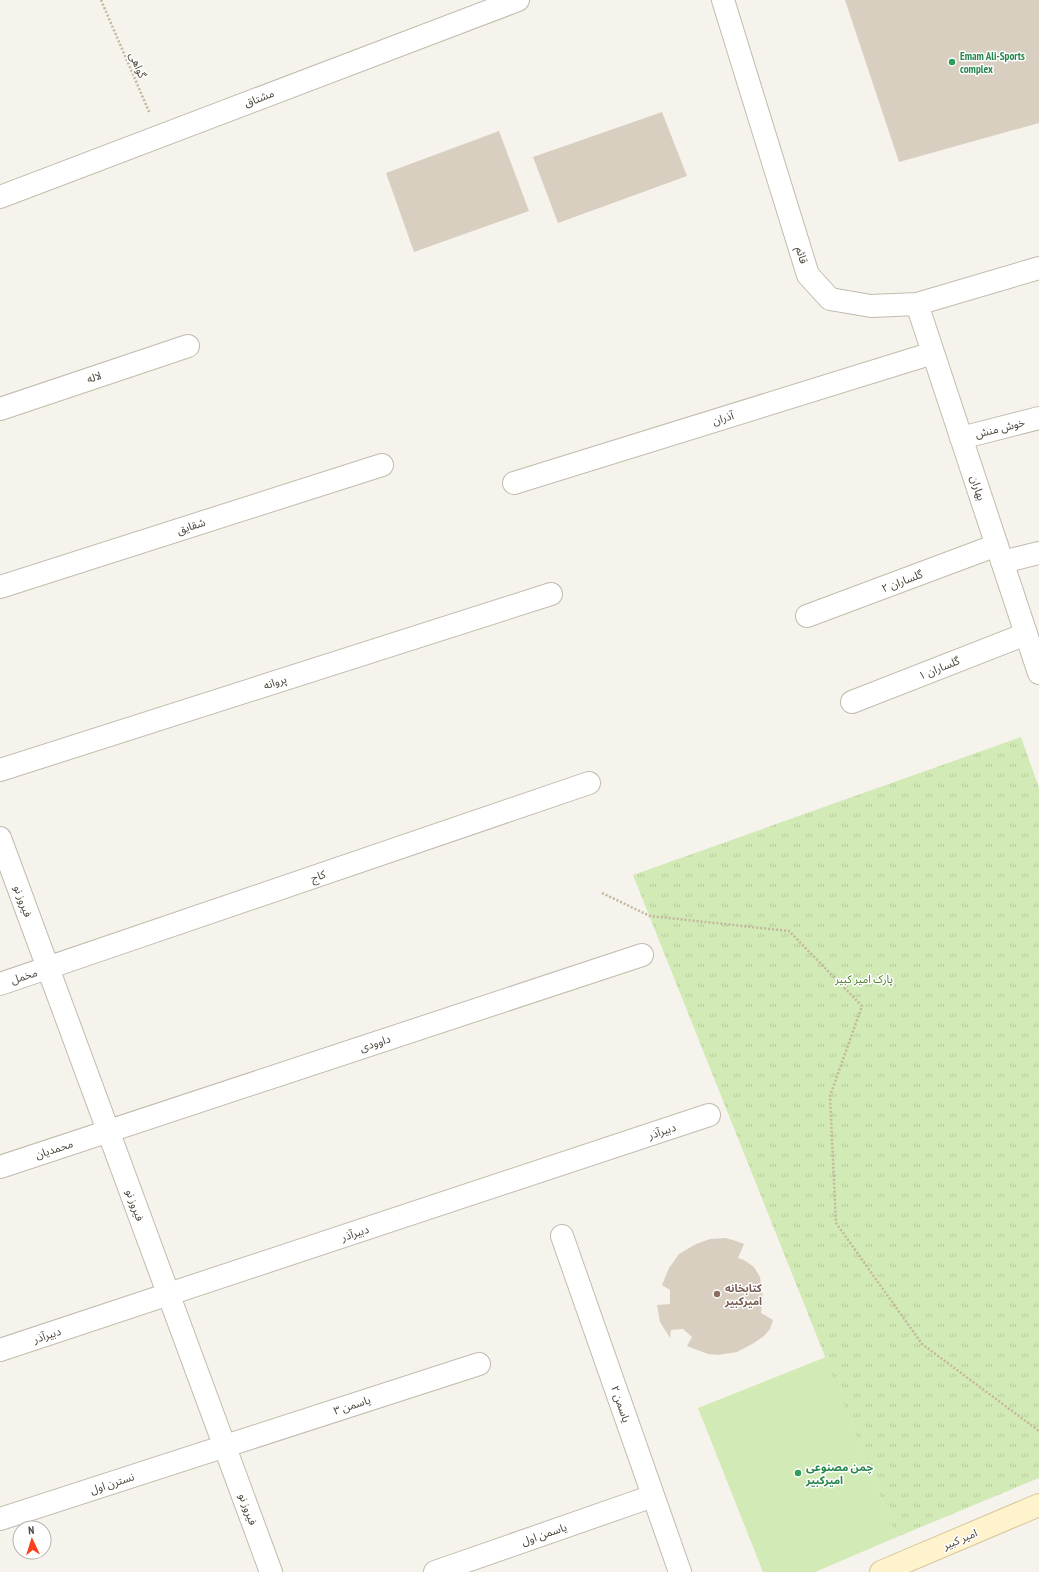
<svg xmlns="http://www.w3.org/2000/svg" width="1039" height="1572" viewBox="0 0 1039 1572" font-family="'PT Sans Narrow','Noto Sans Arabic',sans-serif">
<defs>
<pattern id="park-tufts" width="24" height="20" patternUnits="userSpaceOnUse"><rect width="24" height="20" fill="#d2eab5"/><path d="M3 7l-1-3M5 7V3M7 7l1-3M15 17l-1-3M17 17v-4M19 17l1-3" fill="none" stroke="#b6ca9c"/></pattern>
</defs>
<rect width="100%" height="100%" fill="#f6f3ec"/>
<path fill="#d2eab5" d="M 826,1357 L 897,1537 L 815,1572 L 763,1572 L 698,1408 Z"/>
<path fill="url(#park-tufts)" d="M 1021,737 L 1039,788 L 1039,1478 L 897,1537 L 633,875 Z"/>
<path fill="#d8cfc1" d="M 845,0 L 1039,0 L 1039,123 L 899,162 Z
M 662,112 L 687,176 L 558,223 L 533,157 Z
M 499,131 L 529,211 L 414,252 L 386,173 Z
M 725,1238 L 733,1240 L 744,1244 L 738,1258 L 744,1260 L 754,1267 L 760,1277 L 763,1298 L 761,1313 L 773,1320 L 770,1329 L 764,1336 L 754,1343 L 737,1352 L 718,1355 L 708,1354 L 687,1346 L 692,1337 L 683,1329 L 671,1330 L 670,1338 L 660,1322 L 657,1305 L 670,1304 L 670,1290 L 662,1285 L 669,1268 L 679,1254 L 696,1244 L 710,1239 Z"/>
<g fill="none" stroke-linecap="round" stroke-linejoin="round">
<g stroke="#c2bbae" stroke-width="24">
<path id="minor" d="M 723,0 L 808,275 L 830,299 L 871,306 L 917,304 L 1039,268
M 0,197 L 518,0
M 917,304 L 1039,673
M 0,409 L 188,346
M 961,438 L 1039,418
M 514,483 L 933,353
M 1002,562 L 1039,553
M 0,587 L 382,465
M 807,616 L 997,545
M 852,702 L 1026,634
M 0,770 L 551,594
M 0,838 L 271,1572
M 0,984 L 589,783
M 0,1167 L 642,955
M 562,1236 L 680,1572
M 0,1350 L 709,1115
M 0,1519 L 479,1364
M 435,1572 L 653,1496"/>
</g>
<g stroke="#d6c79b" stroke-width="24">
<path id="secondary" d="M 881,1572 L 1039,1505"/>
</g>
<path stroke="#c4b79f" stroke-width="2.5" stroke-dasharray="2 2" stroke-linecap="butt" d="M 101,0 L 150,114
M 602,893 L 650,916 L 789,931 L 862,1006 L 830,1096 L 836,1223 L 922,1344 L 1039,1431"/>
<use href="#minor" stroke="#fff" stroke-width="22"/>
<use href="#secondary" stroke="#fff3cd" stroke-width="22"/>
</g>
<g fill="#2e9e5b" stroke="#fff" stroke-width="1.5">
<circle cx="952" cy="62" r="4"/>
<circle cx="798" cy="1473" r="4"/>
</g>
<circle fill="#8d6e63" stroke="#fff" stroke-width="1.5" cx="717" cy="1294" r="4"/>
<g text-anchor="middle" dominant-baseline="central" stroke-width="3" stroke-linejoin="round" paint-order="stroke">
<g font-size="11" font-weight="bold" fill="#27864d" stroke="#fff" text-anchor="start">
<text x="960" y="56">Emam Ali-Sports<tspan x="960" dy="13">complex</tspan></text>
<text x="806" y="1467">چمن مصنوعی<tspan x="806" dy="13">امیرکبیر</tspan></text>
</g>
<g font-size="11" fill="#4b4439" stroke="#fff">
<text transform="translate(138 65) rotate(67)">گواهی</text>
<text transform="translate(259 98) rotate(-21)">مشتاق</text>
<text transform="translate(802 255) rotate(73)">قائم</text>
<text transform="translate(94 377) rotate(-18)">لاله</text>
<text transform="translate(723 418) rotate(-17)">آذران</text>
<text transform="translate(1000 428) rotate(-14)">خوش منش</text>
<text transform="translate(978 488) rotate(72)">بهاران</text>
<text transform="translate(191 526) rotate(-18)">شقایق</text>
<text transform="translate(902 581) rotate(-21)">گلساران ۲</text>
<text transform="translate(939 668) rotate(-22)">گلساران ۱</text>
<text transform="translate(275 682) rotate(-18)">پروانه</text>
<text transform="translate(318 876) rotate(-19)">کاج</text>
<text transform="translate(23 901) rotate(70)">فیروز نو</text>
<text transform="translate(24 976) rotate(-18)">مخمل</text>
<text transform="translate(375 1043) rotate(-18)">داوودی</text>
<text transform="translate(662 1131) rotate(-18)">دبیرآذر</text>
<text transform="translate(54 1149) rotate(-18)">محمدیان</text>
<text transform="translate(135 1205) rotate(70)">فیروز نو</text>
<text transform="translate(355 1233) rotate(-18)">دبیرآذر</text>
<text transform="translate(47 1335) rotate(-18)">دبیرآذر</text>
<text transform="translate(621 1404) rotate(71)">یاسمن ۲</text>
<text transform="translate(352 1405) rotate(-18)">یاسمن ۳</text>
<text transform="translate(112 1483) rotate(-18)">نسترن اول</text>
<text transform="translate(248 1509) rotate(70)">فیروز نو</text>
<text transform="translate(544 1534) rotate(-19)">یاسمن اول</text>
<text transform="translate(960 1539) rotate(-23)">امیر کبیر</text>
</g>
<g font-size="11" fill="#4a7f2a" stroke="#fff">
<text x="864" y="979">پارک امیر کبیر</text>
</g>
<g font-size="11" font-weight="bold" fill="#785e54" stroke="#fff" text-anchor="start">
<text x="725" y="1288">کتابخانه<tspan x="725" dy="13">امیرکبیر</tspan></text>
</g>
</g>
<g transform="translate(32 1540) rotate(356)"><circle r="19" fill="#ffffff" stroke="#b7b4b0"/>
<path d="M0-3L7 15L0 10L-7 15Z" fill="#fc3f1d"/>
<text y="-6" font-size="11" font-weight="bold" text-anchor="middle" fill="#4b4439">N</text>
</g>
</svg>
